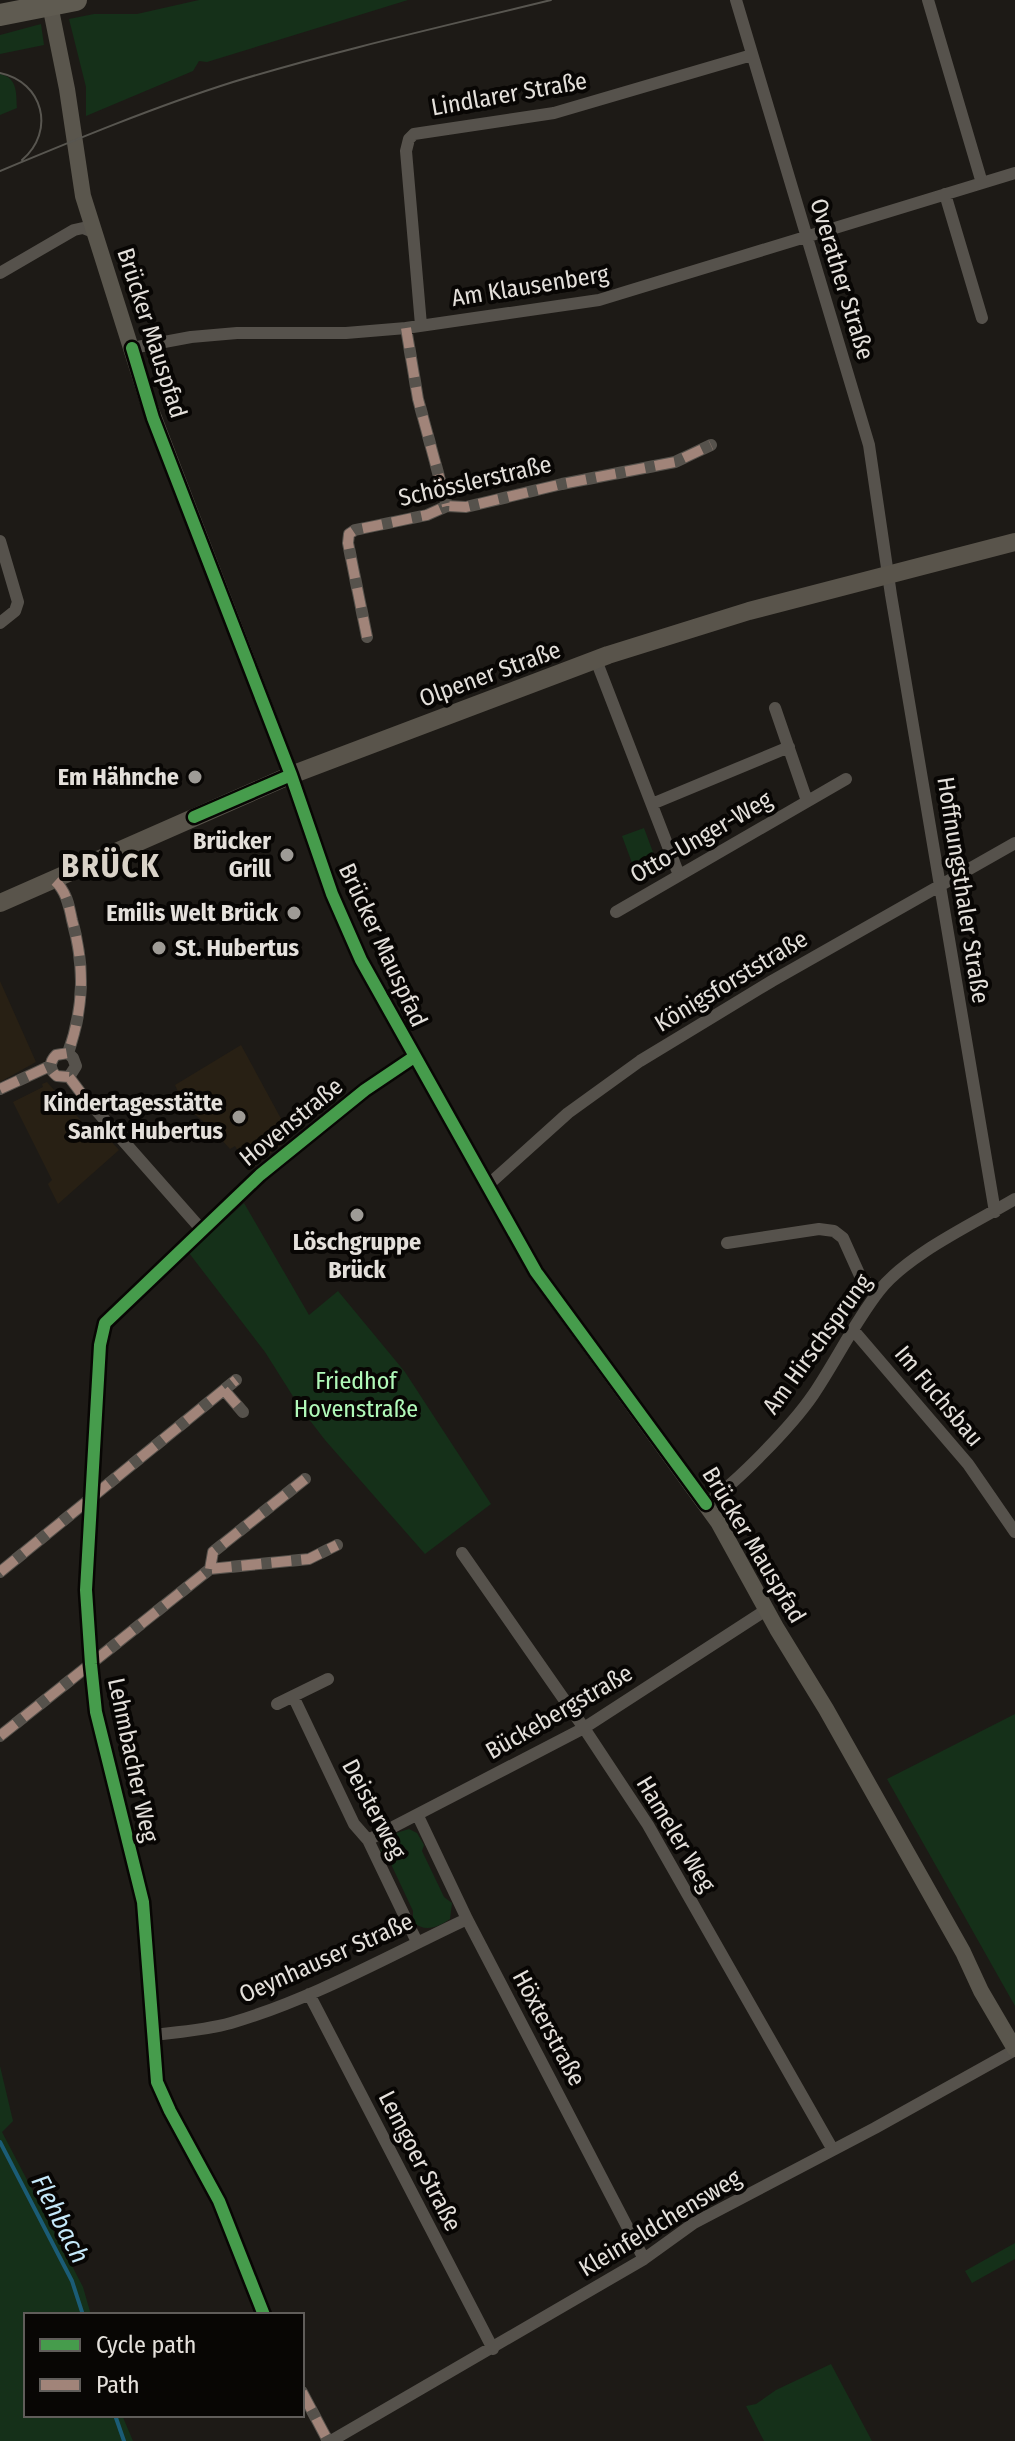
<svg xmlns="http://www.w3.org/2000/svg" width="1015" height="2441" viewBox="0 0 1015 2441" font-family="'Fira Sans Condensed',sans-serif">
<rect width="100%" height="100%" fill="#1d1a16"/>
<path fill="#282014" d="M 0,981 L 36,1062 L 0,1082 Z
M 241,1045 L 291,1137 L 249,1171 L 235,1146 L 230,1149 L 211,1128 L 184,1105 L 175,1085 Z
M 47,1082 L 85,1125 L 89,1123 L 100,1135 L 103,1132 L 119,1150 L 58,1204 L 48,1184 L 52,1180 L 13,1102 L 43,1087 L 42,1084 Z"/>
<path fill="#153019" d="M 199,0 L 408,0 L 207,62 L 199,61 L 193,71 L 86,116 L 86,87 L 69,19 L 94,14 L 137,14 Z
M 41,24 L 44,45 L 0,54 L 0,35 Z
M 0,74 C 18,78 16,93 17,108 L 0,115 Z
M 644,828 L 660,871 L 638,879 L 622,836 Z
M 244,1203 L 309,1315 L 338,1291 L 405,1372 L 491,1504 L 425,1554 L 325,1440 L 301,1409 L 265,1352 L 189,1253 Z
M 1015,1714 L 1015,2006 L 887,1779 Z
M 409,1829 L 417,1833 L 424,1845 L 422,1851 L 444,1897 L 452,1903 L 450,1919 C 438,1927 425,1933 413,1922 L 413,1911 L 391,1864 L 383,1862 C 379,1853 380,1844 387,1836 Z
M 0,2066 L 13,2121 L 2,2132 L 83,2287 L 91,2315 L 26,2315 L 26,2415 L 122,2415 L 133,2441 L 0,2441 Z
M 1015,2243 L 1015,2259 L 972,2283 L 965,2271 Z
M 831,2364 L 872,2441 L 764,2441 L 746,2406 L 756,2404 L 776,2390 Z"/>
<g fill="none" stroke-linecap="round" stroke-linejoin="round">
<path stroke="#1b5c76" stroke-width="4" d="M 0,2142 L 72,2281 L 83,2315
M 115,2415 L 124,2441"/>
<path stroke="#56524c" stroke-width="12" d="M 736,0 L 869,445 L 891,595 L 995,1212
M 928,0 L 982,183
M 945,194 L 982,318
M 0,273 L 74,230 L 83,228 L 93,232
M 421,325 L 406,151 L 409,139 L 414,134 L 554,113 L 752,55
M 406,328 L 418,399 L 447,506
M 132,348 L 191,337 L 237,333 L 346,333 L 406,328 L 599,300 L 1015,173
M 0,541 L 18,602 L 15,611 L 0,623
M 367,637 L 348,543 L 349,534 L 355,530 L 427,515 L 447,506 L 466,507 L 562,484 L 675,462 L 711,445
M 596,660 L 679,875
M 775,708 L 807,801
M 652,804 L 789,747
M 55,881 C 66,891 69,905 72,920 C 85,966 84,1008 68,1053 L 56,1055 C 49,1062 49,1070 57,1076 L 69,1077
M 616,912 L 846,779
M 68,1053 L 73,1058 L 76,1066 L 69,1077
M 69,1077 L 81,1093 L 201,1229
M 0,1089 L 50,1066
M 488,1185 L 568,1113 L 640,1061 L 772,981 L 1015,843
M 727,1243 L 819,1229 L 834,1231 L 843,1238 L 861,1278 L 879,1291
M 854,1331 L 968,1464 L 1015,1532
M 224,1390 L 243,1412
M 706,1504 C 738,1481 791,1427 813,1395 C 836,1361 854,1323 879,1291 C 908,1254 973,1224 1015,1199
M 462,1553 L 584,1728 L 648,1825 L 833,2150
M 210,1569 L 213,1552 L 305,1479
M 0,1572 L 236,1380
M 293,1696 L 354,1824 L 368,1840 L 417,1942
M 277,1704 L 328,1679
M 0,1736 L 210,1569 L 309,1559 L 337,1545
M 418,1816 L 467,1919 L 644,2259
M 368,1840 L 584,1728 L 766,1610
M 309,1994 L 493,2349
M 153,2035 C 179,2032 206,2030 231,2023 C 313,1999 390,1955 467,1919
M 264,2315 L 219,2201 L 170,2111 L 157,2082 L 143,1902 L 96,1712 L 91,1664 L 86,1590 L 100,1345 L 105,1323 L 260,1175 L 365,1090 L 414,1057
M 302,2392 L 328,2441
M 331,2441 L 644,2259 L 694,2223 L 875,2128 L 1015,2050"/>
<path stroke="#5a564d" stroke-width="16" d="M 49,0 L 67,89 L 83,196 L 148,402 L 291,775 L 332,894 L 361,960 L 536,1272 L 718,1522 L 777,1629 L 826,1709 L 963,1952 L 981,1991 L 1015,2049"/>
<path stroke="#59544b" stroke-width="18" d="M 0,903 L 291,775 L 608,655 L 749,611 L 1015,542"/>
<path stroke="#5f5b51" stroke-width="22" d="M 0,15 L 76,0"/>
<path stroke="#585650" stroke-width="2" d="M 0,73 C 43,82 56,131 22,160
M 0,171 C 77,139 154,107 233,82 C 338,50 445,26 551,0"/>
<path stroke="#a18479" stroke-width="10" stroke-dasharray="20 10" stroke-linecap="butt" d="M 406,328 L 418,399 L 447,506
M 367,637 L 348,543 L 349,534 L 355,530 L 427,515 L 447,506 L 466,507 L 562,484 L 675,462 L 711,445
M 55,881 C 66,891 69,905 72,920 C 85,966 84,1008 68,1053 L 56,1055 C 49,1062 49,1070 57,1076 L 69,1077
M 69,1077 L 81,1093
M 0,1089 L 50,1066
M 224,1390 L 243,1412
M 210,1569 L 213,1552 L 305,1479
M 0,1572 L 236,1380
M 0,1736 L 210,1569 L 309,1559 L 337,1545
M 302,2392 L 328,2441"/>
<g stroke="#080604" stroke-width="17">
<path id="cycleway" d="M 132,348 L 153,418 L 291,775 L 332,894 L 361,960 L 536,1272 L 706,1504
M 194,817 L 291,775
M 264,2315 L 219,2201 L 170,2111 L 157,2082 L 143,1902 L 96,1712 L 91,1664 L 86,1590 L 100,1345 L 105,1323 L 260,1175 L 365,1090 L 414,1057"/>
</g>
<use href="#cycleway" stroke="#469c4c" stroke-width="12"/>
</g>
<g fill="#9e9b96" stroke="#080604" stroke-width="3">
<circle cx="195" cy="777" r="8"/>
<circle cx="287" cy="855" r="8"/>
<circle cx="294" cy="913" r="8"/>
<circle cx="159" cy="948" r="8"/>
<circle cx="239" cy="1117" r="8"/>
<circle cx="357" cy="1215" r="8"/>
</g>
<g text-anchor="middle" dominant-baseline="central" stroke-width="8" stroke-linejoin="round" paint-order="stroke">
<g font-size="24" fill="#e4e0db" stroke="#080604">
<text transform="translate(509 94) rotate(-10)">Lindlarer Straße</text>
<text transform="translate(842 279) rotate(73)">Overather Straße</text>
<text transform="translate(530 286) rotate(-9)">Am Klausenberg</text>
<text transform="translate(152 333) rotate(72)">Brücker Mauspfad</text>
<text transform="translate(475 481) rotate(-13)">Schösslerstraße</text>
<text transform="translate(490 674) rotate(-20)">Olpener Straße</text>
<text transform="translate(701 837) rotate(-30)">Otto-Unger-Weg</text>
<text transform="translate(963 890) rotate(81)">Hoffnungsthaler Straße</text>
<text transform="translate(383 945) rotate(65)">Brücker Mauspfad</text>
<text transform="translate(731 981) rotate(-31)">Königsforststraße</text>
<text transform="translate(291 1122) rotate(-39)">Hovenstraße</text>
<text transform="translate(817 1344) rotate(-54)">Am Hirschsprung</text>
<text transform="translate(939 1396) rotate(50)">Im Fuchsbau</text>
<text transform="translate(754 1545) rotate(59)">Brücker Mauspfad</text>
<text transform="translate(559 1712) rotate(-30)">Bückebergstraße</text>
<text transform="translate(133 1760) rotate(78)">Lehmbacher Weg</text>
<text transform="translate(374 1809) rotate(62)">Deisterweg</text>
<text transform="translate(676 1834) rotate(59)">Hameler Weg</text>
<text transform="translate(326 1958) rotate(-24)">Oeynhauser Straße</text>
<text transform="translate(549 2028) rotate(62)">Höxterstraße</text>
<text transform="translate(420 2161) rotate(63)">Lemgoer Straße</text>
<text transform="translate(660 2223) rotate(-31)">Kleinfeldchensweg</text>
</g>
<g font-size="24" font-weight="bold" fill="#e4e0db" stroke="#080604" text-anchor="end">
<text x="179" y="777">Em Hähnche</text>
<text x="271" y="841">Brücker<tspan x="271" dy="28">Grill</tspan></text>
<text x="278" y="913">Emilis Welt Brück</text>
<text x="175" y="948" text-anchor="start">St. Hubertus</text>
<text x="223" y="1103">Kindertagesstätte<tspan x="223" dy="28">Sankt Hubertus</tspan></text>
<text x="357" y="1242" text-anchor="middle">Löschgruppe<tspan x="357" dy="28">Brück</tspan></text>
</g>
<g font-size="24" fill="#b1f9b9" stroke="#080604">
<text x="356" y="1381">Friedhof<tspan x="356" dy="28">Hovenstraße</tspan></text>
</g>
<g font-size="26" font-style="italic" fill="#c5e9fa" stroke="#080604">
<text transform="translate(60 2219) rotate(63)">Flehbach</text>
</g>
<g font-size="32" font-weight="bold" letter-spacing="2" fill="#d9d2c8" stroke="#080604">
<text x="111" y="866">BRÜCK</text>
</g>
</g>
<rect x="24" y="2313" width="280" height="104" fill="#080604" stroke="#605d5a" stroke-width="2"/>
<rect x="40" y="2339" width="40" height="12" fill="#469c4c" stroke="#605d5a" stroke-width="2"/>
<text x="96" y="2353" font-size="24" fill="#e4e0db">Cycle path</text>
<rect x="40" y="2379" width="40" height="12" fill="#a18479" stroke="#605d5a" stroke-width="2"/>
<text x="96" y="2393" font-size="24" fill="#e4e0db">Path</text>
</svg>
